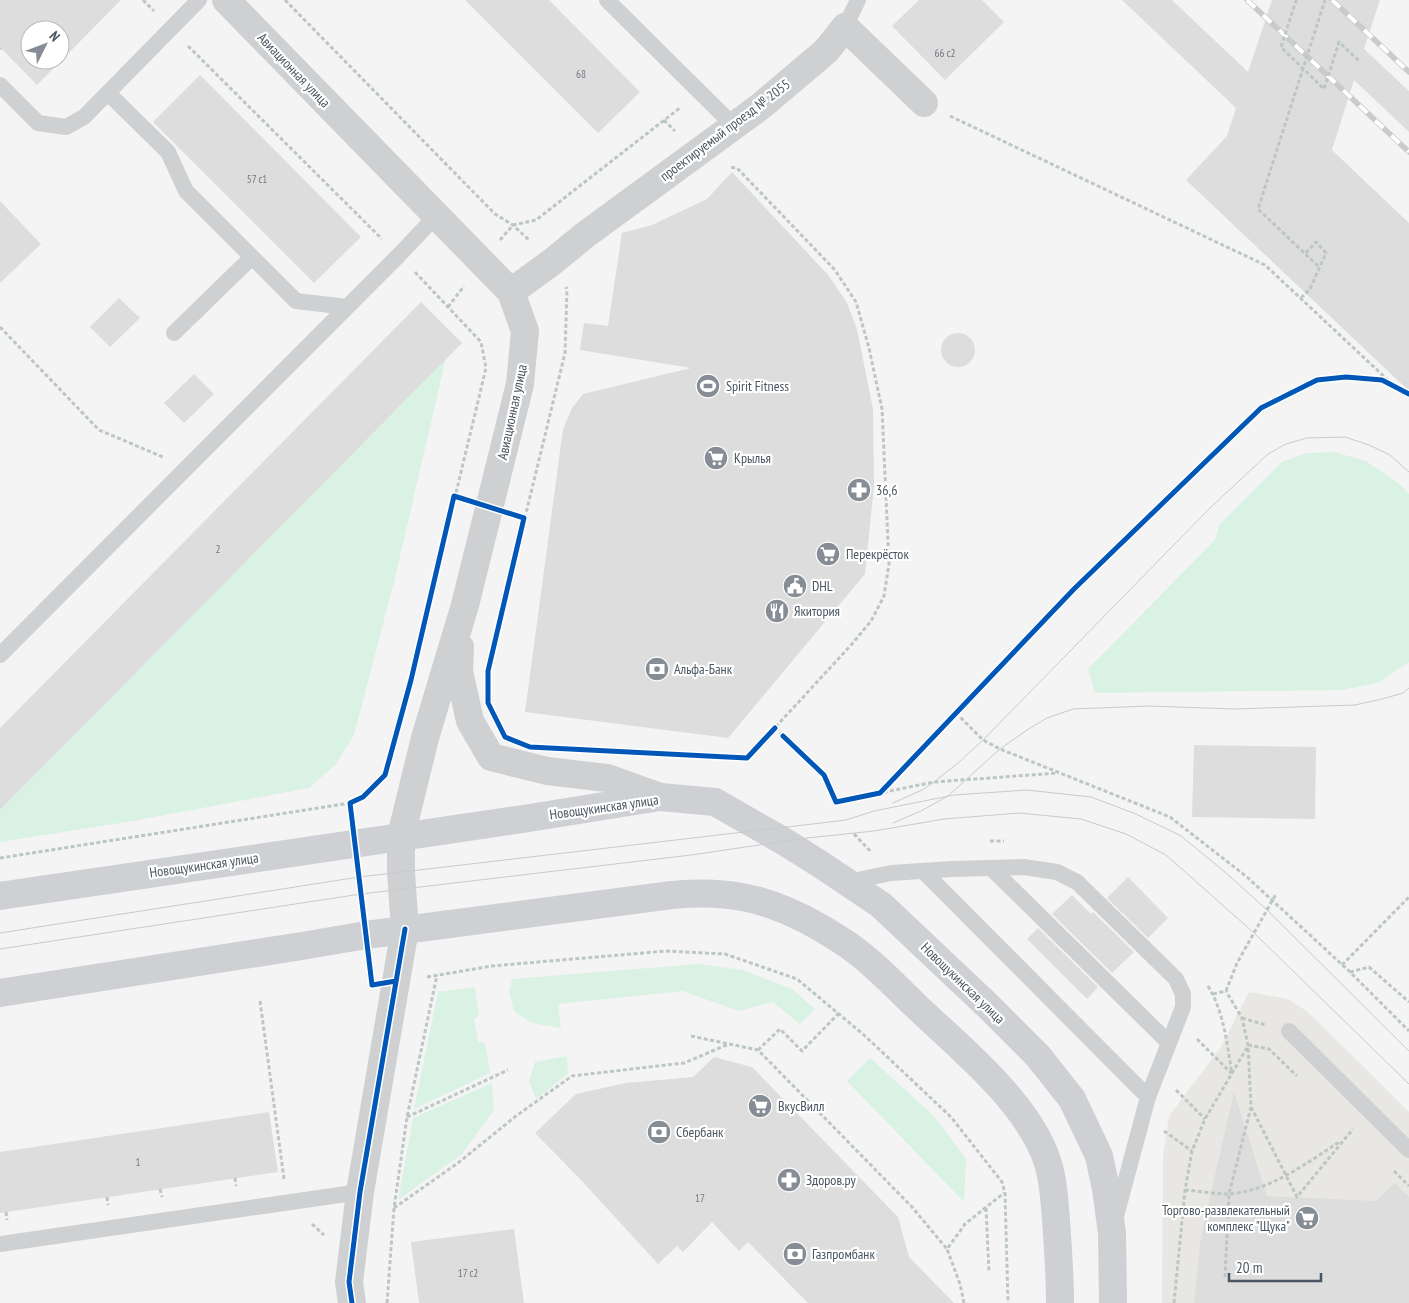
<svg xmlns="http://www.w3.org/2000/svg" width="1409" height="1303" viewBox="0 0 1409 1303" font-family="'PT Sans Narrow',sans-serif">
<rect width="100%" height="100%" fill="#f4f4f4"/>
<path fill="#e8e7e3" d="M 1249,992 L 1288,999 L 1308,1012 L 1409,1112 L 1409,1303 L 1162,1303 L 1163,1156 L 1169,1116 L 1221,1047 Z"/>
<path fill="#d9f2e3" d="M 446,358 L 395,578 L 354,735 L 335,765 L 309,788 L 133,821 L 0,842 L 0,810 Z
M 1334,452 L 1366,461 L 1401,485 L 1409,494 L 1409,662 L 1377,683 L 1343,690 L 1095,693 L 1088,669 L 1215,540 L 1219,525 L 1283,461 L 1308,453 Z
M 698,964 L 743,970 L 792,989 L 815,1009 L 800,1024 L 773,1002 L 738,1011 L 683,991 L 558,1004 L 561,1028 L 532,1023 L 514,1011 L 509,992 L 512,979 Z
M 475,987 L 479,1016 L 474,1019 L 478,1042 L 485,1043 L 490,1073 L 414,1109 L 438,992 Z
M 567,1056 L 568,1074 L 536,1099 L 529,1081 L 535,1062 Z
M 870,1058 L 934,1116 L 966,1159 L 964,1202 L 847,1081 Z
M 492,1083 L 494,1110 L 462,1154 L 398,1200 L 413,1118 Z"/>
<path fill="#ddddde" fill-rule="evenodd" d="M 0,0 L 121,0 L 37,85 L 0,47 ZM 30,30 L 60,30 L 60,60 L 30,60 Z
M 465,0 L 549,0 L 640,92 L 598,133 Z
M 919,0 L 982,0 L 1004,22 L 945,80 L 892,26 Z
M 1122,0 L 1172,0 L 1248,72 L 1272,0 L 1380,0 L 1364,49 L 1409,91 L 1409,132 L 1354,80 L 1332,150 L 1409,223 L 1409,391 L 1186,180 L 1227,136 L 1236,108 Z
M 200,75 L 361,237 L 314,283 L 153,122 Z
M 732,172 L 829,276 L 847,303 L 857,329 L 873,409 L 874,486 L 865,574 L 728,738 L 525,712 L 563,429 L 572,408 L 583,394 L 691,368 L 580,350 L 584,323 L 608,326 L 622,233 L 652,225 L 707,199 Z
M 0,201 L 41,244 L 0,283 Z
M 119,298 L 140,318 L 110,347 L 90,327 Z
M 421,302 L 462,343 L 0,810 L 0,728 Z
M941 350a17 17 0 1 1 34 0a17 17 0 1 1-34 0Z
M 194,374 L 214,394 L 184,423 L 164,403 Z
M 1194,745 L 1316,747 L 1315,819 L 1192,817 Z
M 1128,877 L 1168,918 L 1148,938 L 1107,898 Z
M 1072,895 L 1091,914 L 1093,912 L 1134,952 L 1112,973 L 1052,914 Z
M 1038,928 L 1098,987 L 1087,999 L 1027,939 Z
M 714,1057 L 752,1067 L 898,1217 L 909,1257 L 954,1303 L 808,1303 L 748,1242 L 739,1251 L 712,1222 L 683,1252 L 677,1246 L 658,1264 L 580,1179 L 535,1133 L 576,1094 L 626,1083 L 693,1077 Z
M 1234,1092 L 1267,1196 L 1376,1201 L 1395,1183 L 1409,1197 L 1409,1303 L 1194,1303 L 1201,1236 Z
M 269,1112 L 278,1172 L 0,1213 L 0,1152 Z
M 514,1229 L 524,1303 L 419,1303 L 411,1242 Z"/>
<g fill="none" stroke-linecap="round" stroke-linejoin="round">
<path stroke="#bcc7c4" stroke-width="3" stroke-dasharray="4 2.5" stroke-linecap="butt" d="M 143,0 L 154,11
M 285,0 L 495,214 L 513,225 L 530,241
M 188,46 L 382,239
M 0,49 L 1,48
M 950,116 L 1265,265 L 1391,383
M 664,120 L 675,131
M 500,240 L 513,225 L 536,220 L 681,107
M 415,272 L 481,342 L 486,368 L 418,651
M 1301,298 L 1310,289 L 1326,253 L 1316,242 L 1305,254
M 448,307 L 464,286
M 0,327 L 99,430 L 163,457
M 491,657 L 565,353 L 567,289 L 566,287
M 956,713 L 983,740 L 1000,749 L 1170,817 L 1247,877 L 1350,972 L 1409,1031
M 775,728 L 783,736
M 627,752 L 747,758 L 852,644 L 871,621 L 884,596 L 889,564 L 882,409 L 869,348 L 856,302 L 835,270 L 737,168 L 729,167
M 824,775 L 836,802 L 934,782 L 1058,773
M 880,793 L 1074,589 L 1261,408 L 1317,380 L 1346,377 L 1382,380 L 1409,394
M 854,834 L 872,853
M 990,841 L 1004,841
M 0,858 L 350,803 L 363,797 L 383,777
M 1342,965 L 1409,897
M 1350,972 L 1369,967 L 1409,1002
M 427,977 L 492,966 L 666,951 L 725,954 L 797,979 L 864,1035 L 951,1117 L 1002,1182 L 1005,1193 L 1008,1303
M 1208,986 C 1224,1012 1227,1044 1232,1074
M 1226,991 L 1237,963 L 1276,894
M 1213,994 L 1226,991
M 260,1001 L 284,1179
M 1242,1018 L 1266,1025
M 691,1036 L 758,1050 L 912,1207 L 947,1249
M 1197,1039 L 1231,1073
M 1248,1045 L 1269,1049 L 1297,1076
M 758,1050 L 780,1029 L 802,1051 L 839,1013
M 1176,1090 L 1205,1119
M 1251,1107 L 1297,1197 L 1353,1129
M 407,1117 L 508,1070
M 1164,1131 L 1192,1151
M 1394,1171 L 1409,1186
M 235,1178 L 236,1186
M 160,1189 L 162,1197
M 1185,1190 C 1199,1191 1214,1194 1228,1194 C 1268,1192 1307,1163 1339,1142
M 107,1197 L 108,1205
M 394,1208 L 458,1163 L 516,1116 L 572,1076 L 684,1063 L 729,1044
M 986,1208 L 989,1272
M 6,1212 L 7,1220
M 312,1224 L 324,1235
M 1225,1277 L 1229,1194 L 1251,1107 L 1248,1045 L 1242,1018 L 1226,991
M 387,1303 L 394,1208 L 407,1117 L 437,975
M 964,1303 L 960,1284 L 947,1249 L 965,1224 L 1004,1193
M 1174,1303 L 1185,1190 L 1192,1151 L 1205,1119 L 1248,1046"/>
<path stroke="#ced0d2" stroke-width="16" d="M 607,0 L 733,125
M 845,27 L 858,0
M 0,85 L 38,123 L 66,127 L 84,117 L 199,0
M 108,93 L 168,152 L 186,191 L 296,301 L 347,307
M 174,333 L 252,257
M 0,655 L 399,255 L 436,216
M 991,868 L 1169,1043
M 923,871 L 1148,1097
M 848,882 L 891,873 L 952,869 L 1024,867 L 1057,872 L 1077,882 L 1176,979 L 1183,994 L 1183,1007 L 1148,1097 L 1115,1220
M 1289,1031 L 1409,1150
M 0,1244 L 360,1192"/>
<path stroke="#ced0d2" stroke-width="28" d="M 226,0 L 511,292 L 525,331 L 520,384 L 465,605 L 425,738 L 401,836 L 401,873 L 405,929 L 360,1192 L 349,1282 L 352,1303
M 511,292 L 552,262 L 585,235 L 761,106 L 826,51 L 845,27 L 924,103
M 460,647 L 459,671 L 470,721 L 491,757 L 547,771 L 607,778 L 660,797"/>
<path stroke="#ced0d4" stroke-width="28" d="M 0,896 L 523,819 L 660,797 L 715,802 L 785,842 L 823,866 L 881,905 L 988,1006 L 1038,1056 L 1072,1099 L 1099,1156 L 1106,1189 L 1112,1233 L 1113,1303
M 0,993 L 302,946 L 366,935 L 672,895 C 708,892 737,893 772,905 C 795,913 819,926 839,939 C 868,957 892,983 916,1006 C 959,1047 1019,1095 1043,1150 C 1053,1172 1054,1196 1056,1220 C 1058,1248 1060,1275 1060,1303"/>
<path stroke="#c9cacc" stroke-width="1" d="M 893,803 L 922,790 L 934,782 L 958,763 L 983,740 L 1210,508 L 1268,454 L 1286,444 L 1307,438 L 1345,437 L 1369,445 L 1390,455 L 1409,472
M 893,823 L 921,811 L 948,796 L 1000,749 L 1027,730 L 1047,718 L 1073,709 L 1148,706 L 1235,709 L 1355,705 L 1382,699 L 1403,693 L 1409,688
M 0,933 L 359,877 L 804,825 L 846,820 L 874,811 L 954,795 L 1027,790 L 1091,797 L 1136,814 L 1181,836 L 1225,872 L 1267,910 L 1409,1051
M 0,949 L 361,894 L 691,855 L 807,838 L 874,831 L 944,819 L 1019,813 L 1081,819 L 1126,834 L 1166,855 L 1254,933 L 1409,1084"/>
<g stroke="#c9cacc" stroke-width="5.5">
<path id="rail" d="M 1247,0 L 1409,152
M 1332,0 L 1409,72"/>
</g>
<use href="#rail" stroke="#fff" stroke-width="4" stroke-dasharray="11" stroke-linecap="butt"/>
<path stroke="#bcc7c4" stroke-width="3" stroke-dasharray="4 2.5" stroke-linecap="butt" d="M 1295,0 L 1296,1 L 1281,47 L 1324,89 L 1339,42 L 1359,61
M 1318,266 L 1258,209 L 1325,0"/>
<g stroke="#fff" stroke-width="8">
<path id="cycleway" d="M 783,736 L 824,775 L 836,802 L 880,793 L 1074,589 L 1261,408 L 1317,380 L 1346,377 L 1382,380 L 1409,394
M 396,981 L 372,985 L 350,803 L 363,797 L 385,775 L 411,680 L 454,496 L 524,518 L 488,671 L 488,703 L 505,737 L 530,747 L 747,758 L 775,728
M 352,1303 L 349,1282 L 360,1192 L 405,929"/>
</g>
<use href="#cycleway" stroke="#0057b8" stroke-width="5"/>
</g>
<defs>
<g id="stadium-disc" transform="scale(1.25)"><circle r="9.5" fill="#868d94" stroke="#fff"/><path d="M0-5a6.5 5 0 1 0 0 10a6.5 5 0 1 0 0-10ZM-3.5-1.8h7v3.6h-7Z" fill="#fff"/></g>
<g id="supermarket-disc" transform="scale(1.25)"><circle r="9.5" fill="#868d94" stroke="#fff"/><path d="M-6-5.5h2.5l.6 2H6L4.5 2H-2.5L-4.4-4H-6ZM-1.5 3.2a1.3 1.3 0 1 0 .1 0ZM3 3.2a1.3 1.3 0 1 0 .1 0Z" fill="#fff"/></g>
<g id="pharmacy-disc" transform="scale(1.25)"><circle r="9.5" fill="#868d94" stroke="#fff"/><path d="M-2-6h4v4h4v4h-4v4h-4v-4h-4v-4h4Z" fill="#fff"/></g>
<g id="civic-disc" transform="scale(1.25)"><circle r="9.5" fill="#868d94" stroke="#fff"/><path d="M-.6-6.5H3V-4.5H.6V-3L4-1V1h2V6H-6V1h2V-1L-.6-3ZM-1.2 2.5V6h2.4V2.5Z" fill="#fff"/></g>
<g id="restaurant-disc" transform="scale(1.25)"><circle r="9.5" fill="#868d94" stroke="#fff"/><path d="M-5-6h1v4h1v-4h1v4h1v-4h1v5L-1.5 .5V6h-2V.5L-5-1ZM5-6V6H3V1.5H1.5Q1.5-4 5-6Z" fill="#fff"/></g>
<g id="bank-disc" transform="scale(1.25)"><circle r="9.5" fill="#868d94" stroke="#fff"/><path d="M-6-4H6V4H-6ZM0-2.3a2.3 2.3 0 1 0 0 4.6a2.3 2.3 0 1 0 0-4.6Z" fill="#fff"/></g>
</defs>
<g fill-rule="evenodd">
<use href="#stadium-disc" x="708" y="386"/>
<use href="#supermarket-disc" x="716" y="458"/>
<use href="#pharmacy-disc" x="859" y="490"/>
<use href="#supermarket-disc" x="828" y="554"/>
<use href="#civic-disc" x="795" y="586"/>
<use href="#restaurant-disc" x="777" y="611"/>
<use href="#bank-disc" x="657" y="669"/>
<use href="#supermarket-disc" x="760" y="1106"/>
<use href="#bank-disc" x="659" y="1132"/>
<use href="#pharmacy-disc" x="789" y="1180"/>
<use href="#supermarket-disc" x="1307" y="1218"/>
<use href="#bank-disc" x="795" y="1254"/>
</g>
<g text-anchor="middle" dominant-baseline="central" stroke-width="4.5" stroke-linejoin="round" paint-order="stroke">
<g font-size="11" fill="#707881">
<text x="945" y="53">66 с2</text>
<text x="581" y="74">68</text>
<text x="257" y="179">57 с1</text>
<text x="218" y="549">2</text>
<text x="138" y="1162">1</text>
<text x="700" y="1198">17</text>
<text x="468" y="1273">17 с2</text>
</g>
<g font-size="14" fill="#4a5661" stroke="#fff">
<text transform="translate(294 70) rotate(46)">Авиационная улица</text>
<text transform="translate(725 130) rotate(-37)">проектируемый проезд № 2055</text>
<text transform="translate(512 412) rotate(-78)">Авиационная улица</text>
<text transform="translate(604 807) rotate(-8)">Новощукинская улица</text>
<text transform="translate(204 865) rotate(-8)">Новощукинская улица</text>
<text transform="translate(963 983) rotate(44)">Новощукинская улица</text>
</g>
<g font-size="14" fill="#4a5661" stroke="#fff" text-anchor="start">
<text x="726" y="386">Spirit Fitness</text>
<text x="734" y="458">Крылья</text>
<text x="876" y="490">36,6</text>
<text x="846" y="554">Перекрёсток</text>
<text x="812" y="586">DHL</text>
<text x="794" y="611">Якитория</text>
<text x="674" y="669">Альфа-Банк</text>
<text x="778" y="1106">ВкусВилл</text>
<text x="676" y="1132">Сбербанк</text>
<text x="806" y="1180">Здоров.ру</text>
<text x="1290" y="1210" text-anchor="end">Торгово-развлекательный<tspan x="1290" dy="16">комплекс "Щука"</tspan></text>
<text x="812" y="1254">Газпромбанк</text>
</g>
</g>
<g transform="translate(45 45) rotate(48)"><circle r="24" fill="#ffffff" stroke="#b7bbc0"/>
<path d="M0-4L9 19L0 12L-9 19Z" fill="#868d94"/>
<text y="-8" font-size="14" font-weight="bold" text-anchor="middle" fill="#4a5661">N</text>
</g>
<path d="M1229 1273v8h92v-8" fill="none" stroke="#4a5661" stroke-width="2.5"/>
<text x="1236" y="1273" font-size="15" fill="#4a5661" stroke="#ffffff" stroke-width="4" paint-order="stroke">20 m</text>
</svg>
